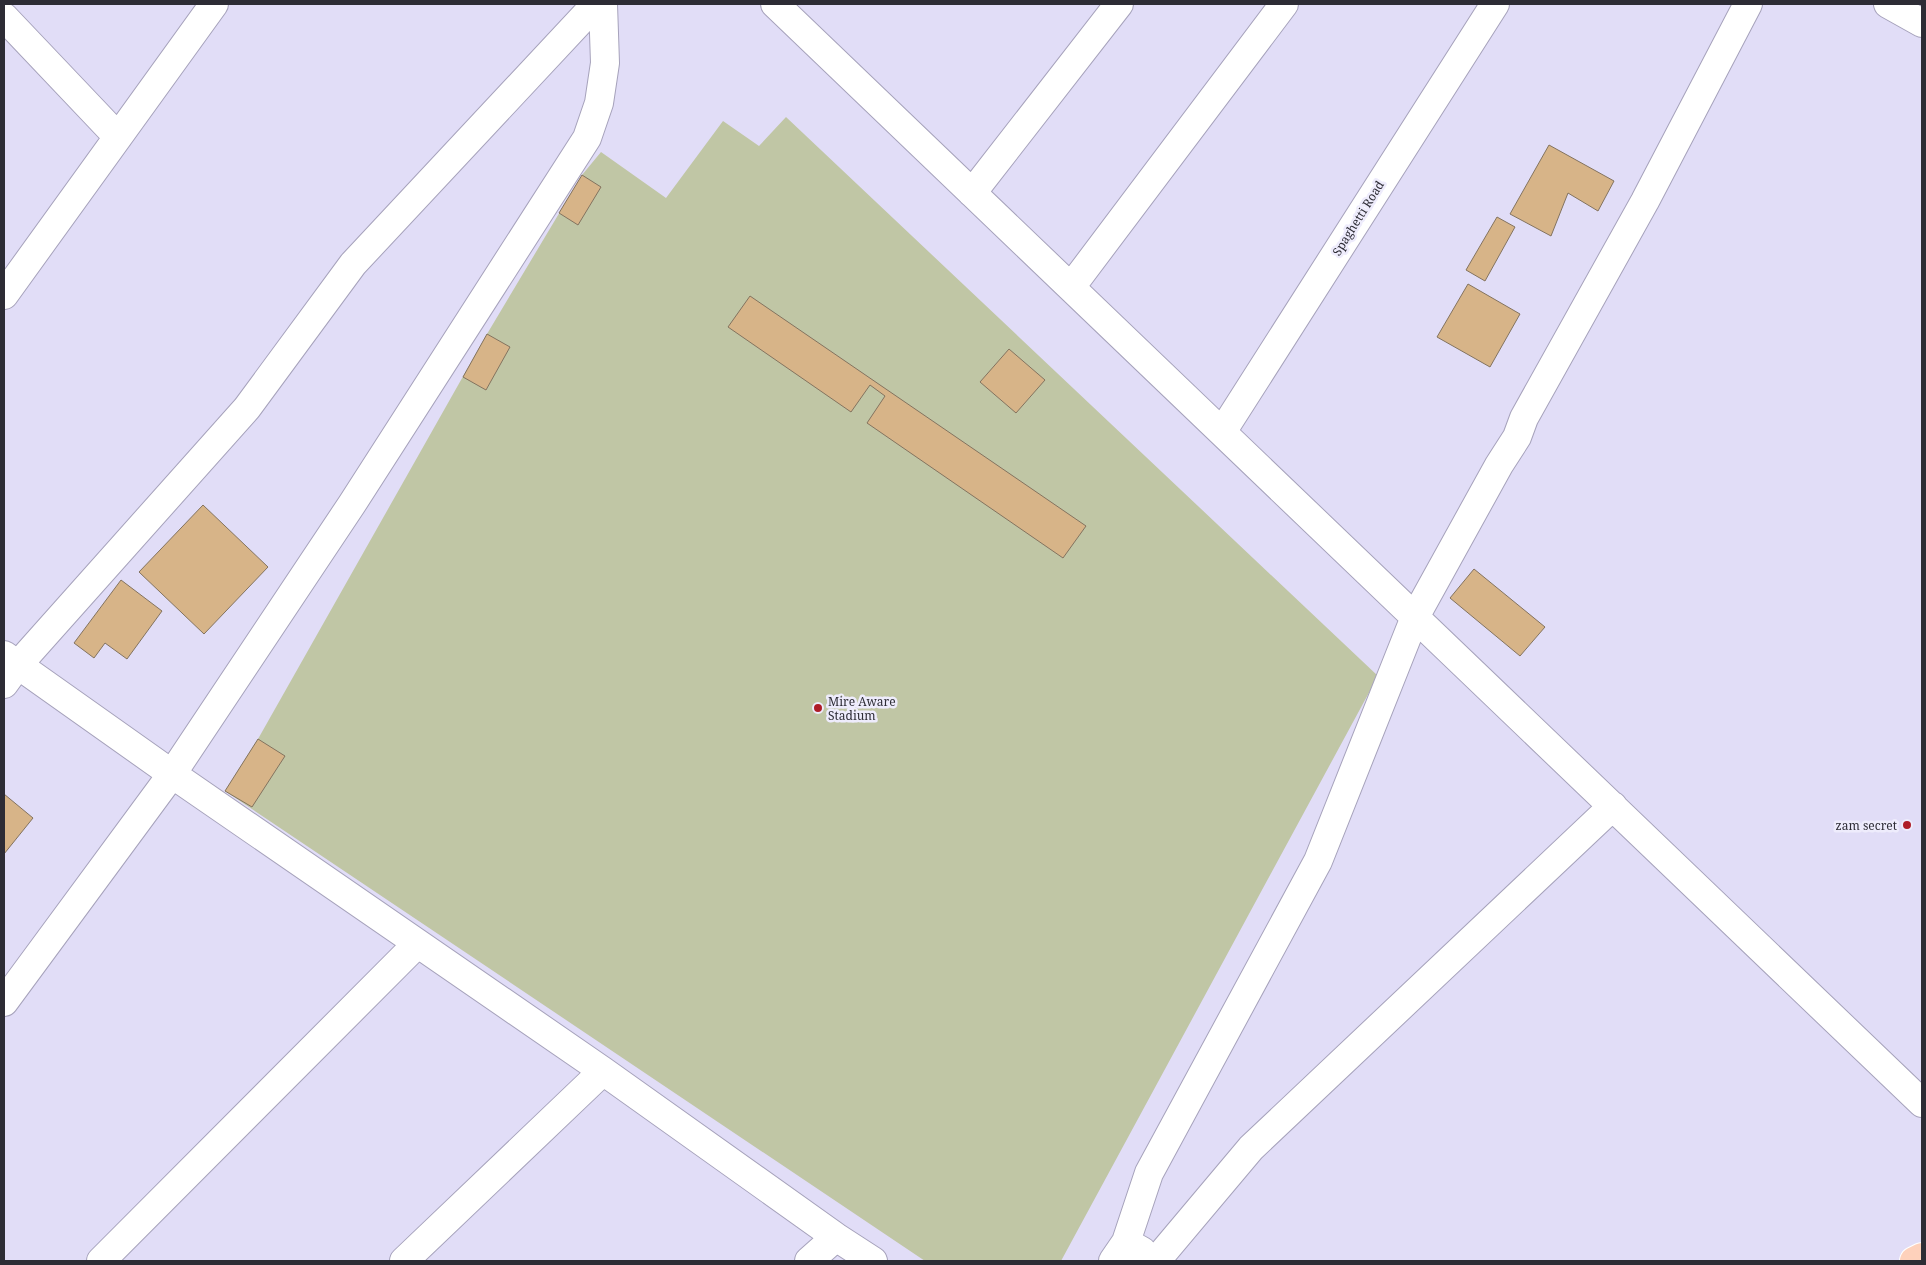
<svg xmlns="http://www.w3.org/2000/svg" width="1926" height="1265" viewBox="0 0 1926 1265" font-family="'Noto Serif',serif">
<rect width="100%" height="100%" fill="#e1ddf7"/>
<path fill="#c0c6a5" d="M 786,117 L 1378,676 L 1061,1261 L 925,1261 L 225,791 L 258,739 L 487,334 L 582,175 L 601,152 L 666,198 L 723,121 L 759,146 Z"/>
<path fill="#d7b488" stroke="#83735f" d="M 1549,145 L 1614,181 L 1598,211 L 1568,193 L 1551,236 L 1510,214 Z
M 582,175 L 601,187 L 578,225 L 559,213 Z
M 1497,217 L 1515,227 L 1485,281 L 1466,270 Z
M 1468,284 L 1520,314 L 1490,367 L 1437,337 Z
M 750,296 L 1086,526 L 1063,558 L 867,423 L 885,396 L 870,385 L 851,412 L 728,327 Z
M 487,334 L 510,347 L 486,390 L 463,377 Z
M 1009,349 L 1045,380 L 1016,413 L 980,382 Z
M 203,505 L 268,567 L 204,634 L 139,572 Z
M 1474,569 L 1545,627 L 1520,656 L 1450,598 Z
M 121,580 L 162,611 L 127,659 L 105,643 L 94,658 L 74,643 Z
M 258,739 L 285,756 L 252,807 L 225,791 Z
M 4,794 L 33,818 L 4,854 Z"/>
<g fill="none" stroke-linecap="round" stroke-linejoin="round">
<g stroke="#a6a2bb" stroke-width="30">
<path id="minor" d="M 775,4 L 1922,1103
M 1888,4 L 1922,23
M 4,17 L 118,137
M 972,193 L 1119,4
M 1071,287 L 1284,4
M 4,295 L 214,4
M 1222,432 L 1495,4
M 4,655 L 172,774 L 603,1071 L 836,1237 L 873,1261
M 4,684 L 17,666 L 247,408 L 353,264 L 596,4
M 4,1002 L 172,774 L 352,504 L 587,138 L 599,103 L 605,63 L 603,4
M 1126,1242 L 1149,1173 L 1318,861 L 1415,617 L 1499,465 L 1517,437 L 1524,418 L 1645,201 L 1748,4
M 101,1261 L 417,944
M 404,1261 L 603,1071
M 809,1261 L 836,1237
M 1113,1261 L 1126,1242 L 1142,1251
M 1156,1261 L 1251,1148 L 1613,806"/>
</g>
<g stroke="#fff" stroke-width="30">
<path id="major" d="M 1914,1261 L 1922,1257"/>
</g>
<use href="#minor" stroke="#fff" stroke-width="28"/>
<use href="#major" stroke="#fed1bb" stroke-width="28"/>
</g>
<g fill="#ae1c27" stroke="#eeecfc" stroke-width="2">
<circle cx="818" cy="708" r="5"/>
<circle cx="1907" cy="825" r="5"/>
</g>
<g text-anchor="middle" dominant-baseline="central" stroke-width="5" stroke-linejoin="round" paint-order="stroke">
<g font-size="12" fill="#2d2c35" stroke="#eeecfc">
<text transform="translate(1358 218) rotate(-58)">Spaghetti Road</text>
</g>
<g font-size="12" fill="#2d2c35" stroke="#eeecfc" text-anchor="start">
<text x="828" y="701">Mire Aware<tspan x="828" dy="14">Stadium</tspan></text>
<text x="1897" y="825" text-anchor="end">zam secret</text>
</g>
</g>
<rect width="1926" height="1265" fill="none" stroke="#2d2c35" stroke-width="10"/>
</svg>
